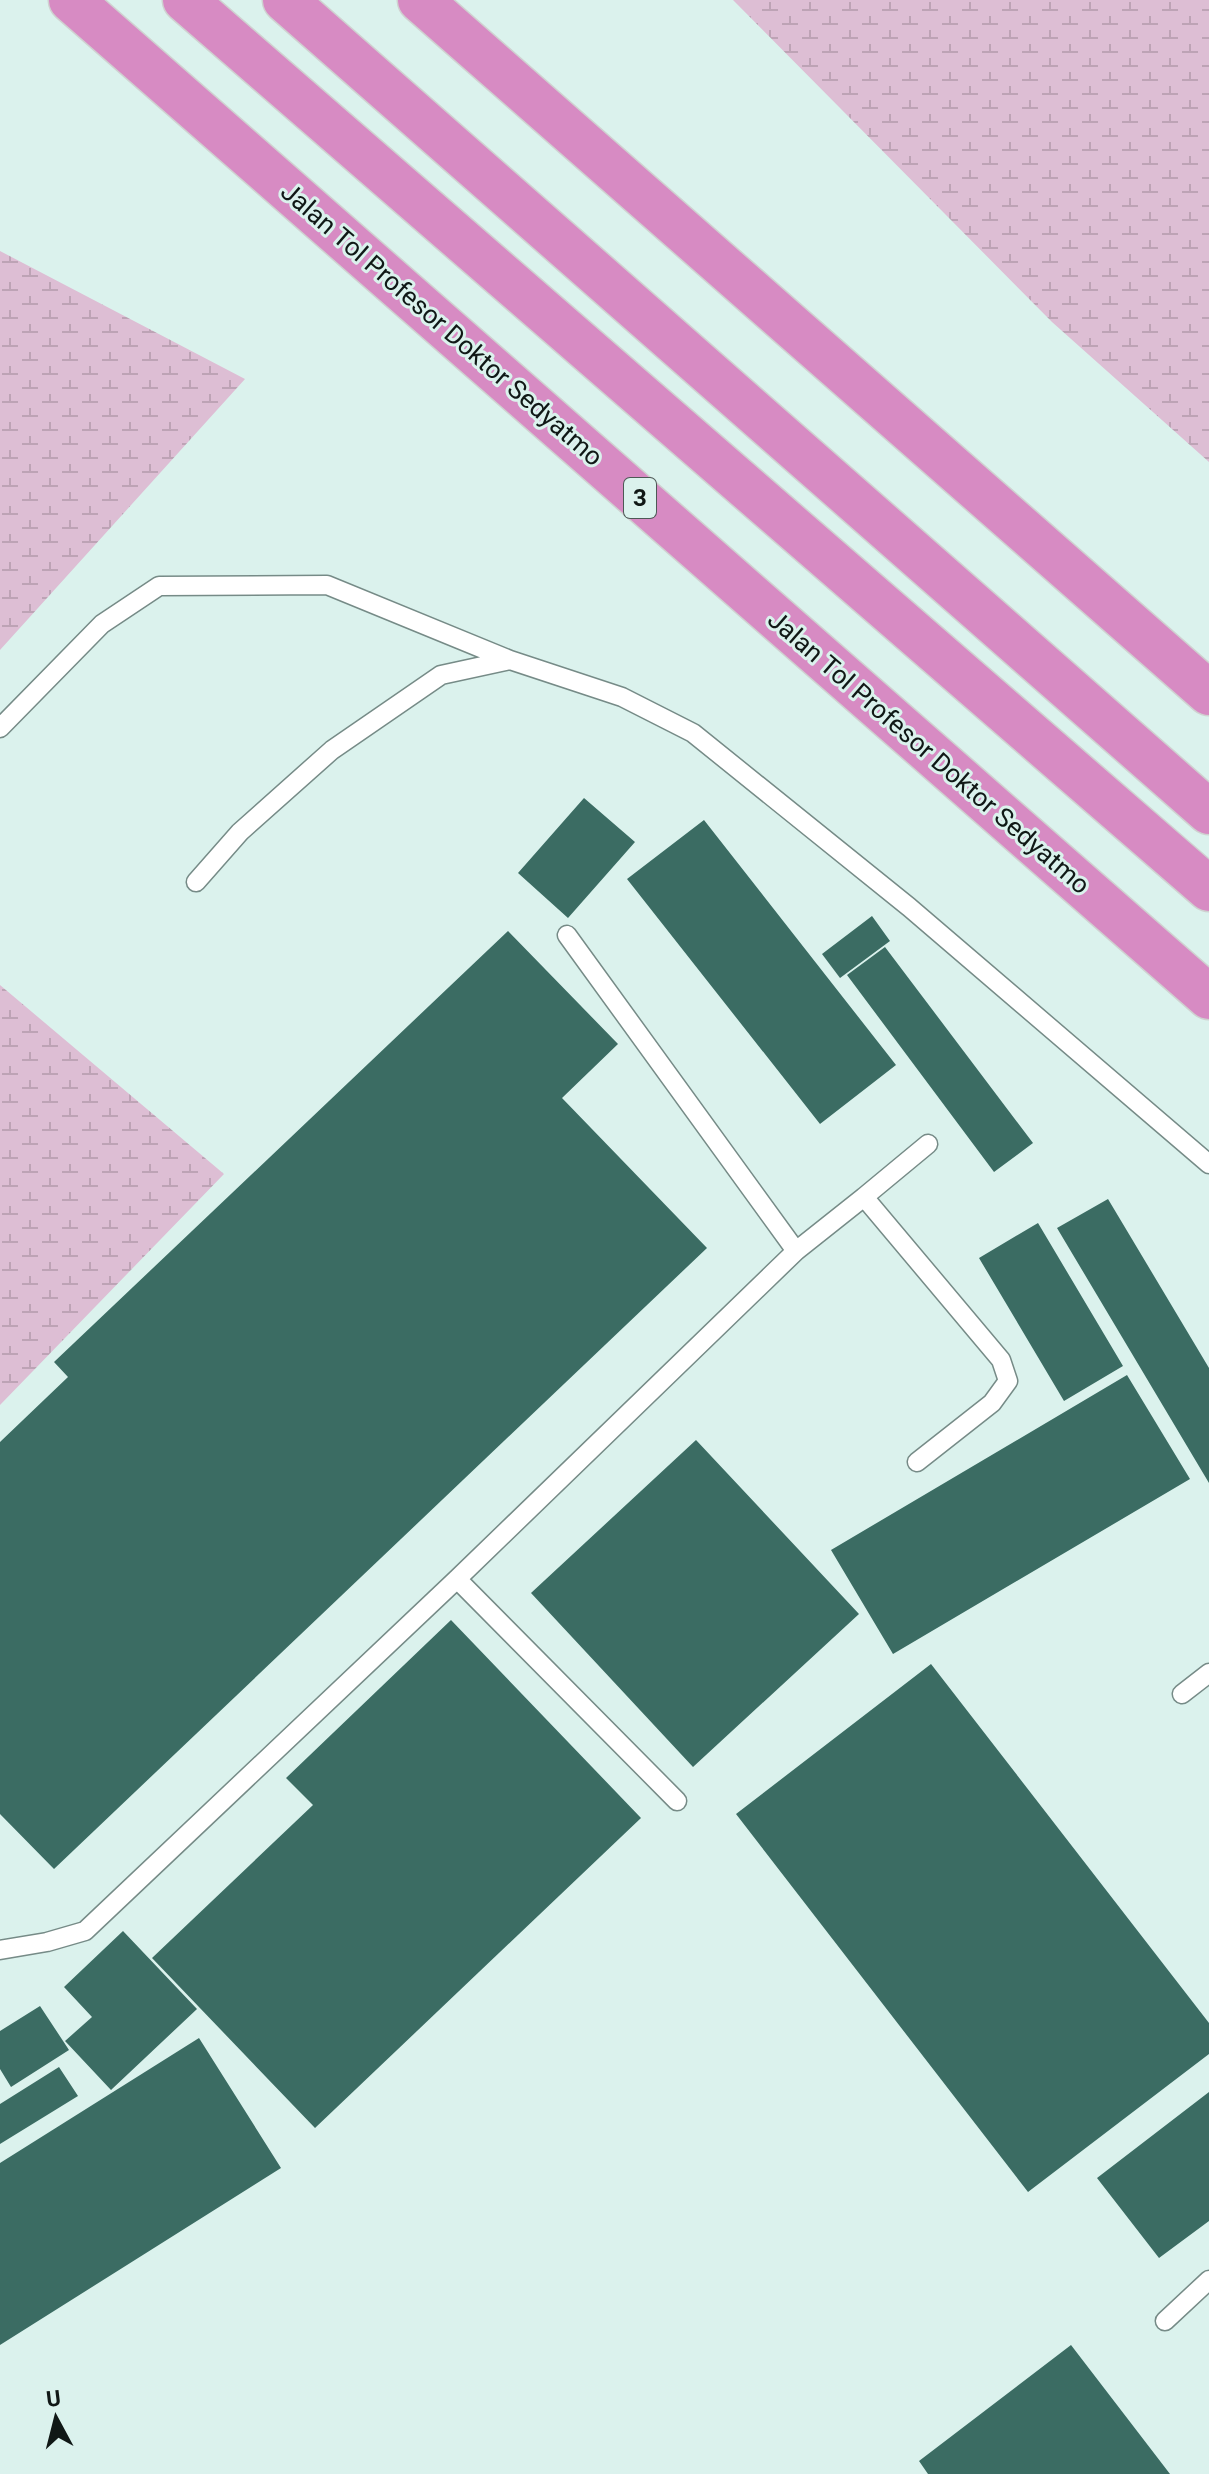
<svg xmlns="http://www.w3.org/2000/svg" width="1209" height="2474" viewBox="0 0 1209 2474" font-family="Roboto,sans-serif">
<defs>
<pattern id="wetland-marsh" width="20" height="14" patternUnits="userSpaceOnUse" patternTransform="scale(2)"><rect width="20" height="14" fill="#ddbed4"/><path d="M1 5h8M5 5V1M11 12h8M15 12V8" fill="none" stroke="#bda3b5"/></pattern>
</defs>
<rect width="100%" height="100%" fill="#dbf2ed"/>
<path fill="url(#wetland-marsh)" d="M 733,0 L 1209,0 L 1209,462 L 1052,322 Z
M 0,251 L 245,379 L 0,650 Z
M 0,985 L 224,1174 L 0,1405 Z"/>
<path fill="#3b6c63" d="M 584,798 L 635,842 L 568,918 L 518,873 Z
M 704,820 L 896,1065 L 820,1124 L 627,879 Z
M 872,916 L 890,941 L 840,978 L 822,954 Z
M 508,931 L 618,1044 L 562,1098 L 707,1248 L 54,1869 L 0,1814 L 0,1442 L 68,1377 L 54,1362 Z
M 885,947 L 1033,1143 L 994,1172 L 847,975 Z
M 1108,1199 L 1209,1368 L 1209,1483 L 1057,1228 Z
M 1038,1223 L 1123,1366 L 1064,1401 L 979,1258 Z
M 1127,1375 L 1190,1479 L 893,1654 L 831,1550 Z
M 696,1440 L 859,1614 L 693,1767 L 531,1593 Z
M 451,1620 L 641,1818 L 315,2128 L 152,1958 L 313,1805 L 286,1778 Z
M 931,1664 L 1209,2023 L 1209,2054 L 1028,2192 L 736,1814 Z
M 123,1931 L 197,2009 L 111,2090 L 65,2041 L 92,2017 L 64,1987 Z
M 40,2006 L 69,2050 L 11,2087 L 0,2069 L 0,2031 Z
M 199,2038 L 281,2168 L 0,2345 L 0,2163 Z
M 59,2067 L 78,2096 L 0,2144 L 0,2104 Z
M 1209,2092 L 1209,2221 L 1159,2258 L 1097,2178 Z
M 1071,2345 L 1170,2474 L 928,2474 L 919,2461 Z"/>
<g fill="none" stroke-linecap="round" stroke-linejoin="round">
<g stroke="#768b87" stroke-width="21">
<path id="service" d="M 0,728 L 102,624 L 159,586 L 327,585 L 510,660
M 196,882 L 240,832 L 332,750 L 441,675 L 510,660 L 622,697 L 693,733 L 909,907 L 1209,1164
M 864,1197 L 928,1144
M 796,1251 L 864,1197 L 1001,1360 L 1008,1381 L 992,1403 L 917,1462
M 457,1579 L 677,1801
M 1182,1694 L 1209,1673
M 0,1950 L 47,1942 L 85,1931 L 457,1579 L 796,1251 L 567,935
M 1165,2321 L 1209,2280"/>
</g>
<g stroke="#cfd1d0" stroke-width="47">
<path id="motorway" d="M 71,0 L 1209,997
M 185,0 L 1209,889
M 285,0 L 1209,812
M 420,0 L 1209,693"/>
</g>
<use href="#service" stroke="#fff" stroke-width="18"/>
<use href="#motorway" stroke="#d78bc3" stroke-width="44"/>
</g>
<g text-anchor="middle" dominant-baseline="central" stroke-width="6" stroke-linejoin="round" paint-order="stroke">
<rect fill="#dbf2ed" stroke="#4d5956" stroke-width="2" x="624" y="478" width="32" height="40" rx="6"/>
<g font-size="24" font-weight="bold" fill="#101816">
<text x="640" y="498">3</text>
</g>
<g font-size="26" fill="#101816" stroke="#dbf2ed">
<text transform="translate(442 324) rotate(41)">Jalan Tol Profesor Doktor Sedyatmo</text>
<text transform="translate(929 752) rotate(41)">Jalan Tol Profesor Doktor Sedyatmo</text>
</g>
</g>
<g transform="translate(56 2418) rotate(353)" stroke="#dbf2ed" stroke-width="6" paint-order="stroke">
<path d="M0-6L14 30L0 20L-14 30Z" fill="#101816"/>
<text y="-12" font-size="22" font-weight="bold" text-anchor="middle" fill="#101816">U</text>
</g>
</svg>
